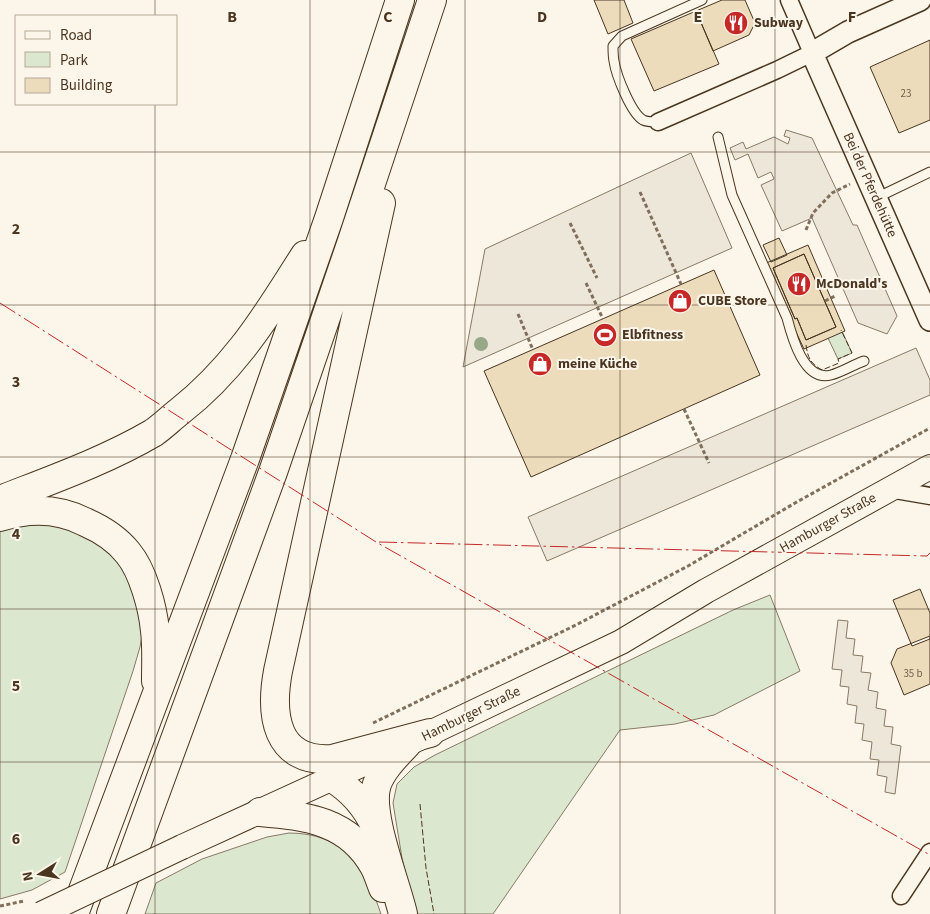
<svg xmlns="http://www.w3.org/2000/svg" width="930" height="914" viewBox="0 0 930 914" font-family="'Source Sans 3',sans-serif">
<rect width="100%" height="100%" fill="#fbf6e9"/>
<path fill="#dce7d0" stroke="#887966" d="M 841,329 L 852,353 L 838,359 L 827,336 Z
M 30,523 L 64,526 L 84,534 L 102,547 L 114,558 L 127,575 L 139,606 L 143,630 L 140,647 L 133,671 L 65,872 L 32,890 L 0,899 L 0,528 Z
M 770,595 L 800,671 L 714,715 L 675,724 L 620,730 L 493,914 L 415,914 L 402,858 L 393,803 L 397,784 L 414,767 L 435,755 L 733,610 Z
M 289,833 C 344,833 365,867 381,914 L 145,914 L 156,883 L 202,859 L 267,837 Z"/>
<path fill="#ede7d9" stroke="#887966" d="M 786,130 L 812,138 L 853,225 L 857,225 L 897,316 L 887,334 L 858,323 L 812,218 L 782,231 L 761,185 L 774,179 L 771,172 L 758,178 L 748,154 L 735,160 L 730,148 L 743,142 L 746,149 L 774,137 L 788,144 L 790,138 L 784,136 Z
M 691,153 L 732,248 L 463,367 L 485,249 Z
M 916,348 L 930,380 L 930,395 L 547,561 L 528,517 Z
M 838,620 L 848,621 L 846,638 L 855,639 L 853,655 L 863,656 L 861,672 L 871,673 L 868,690 L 878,692 L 876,708 L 886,710 L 884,726 L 893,727 L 891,744 L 901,746 L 895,794 L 885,792 L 887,777 L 877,775 L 879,760 L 870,759 L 872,742 L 862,740 L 864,724 L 855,723 L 857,706 L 847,704 L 849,687 L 840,686 L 842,670 L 832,669 Z"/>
<path fill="#ecdcbc" stroke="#4a3520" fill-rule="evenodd" d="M 594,0 L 624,0 L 633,23 L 608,34 Z
M 722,0 L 745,0 L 755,23 L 749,35 L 713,51 L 696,11 Z
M 696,11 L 719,64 L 654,91 L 631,39 Z
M 930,40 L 930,120 L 899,133 L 870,67 Z
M 779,238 L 787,255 L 771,262 L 763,245 Z
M 808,245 L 845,331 L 804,349 L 764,264 ZM 804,254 L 836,327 L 806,340 L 797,318 L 795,319 L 773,268 Z
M 804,254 L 836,327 L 806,340 L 797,318 L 795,319 L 773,268 Z
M 714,270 L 760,375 L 531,477 L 484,371 Z
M 920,589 L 930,613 L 930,639 L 912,646 L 893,600 Z
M 930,636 L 930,684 L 904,695 L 891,663 L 897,649 Z"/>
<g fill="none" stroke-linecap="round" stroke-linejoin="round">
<g stroke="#4a3520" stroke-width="11">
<path id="service" d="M 658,122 C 653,122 647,122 643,120 C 631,113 616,75 614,61 C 613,56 613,51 613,46 L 622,36 L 702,0
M 718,137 L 732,195 L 787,318 C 792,337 804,382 831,375 C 842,372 853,365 864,361
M 876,198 L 930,172"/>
</g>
<g stroke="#4a3520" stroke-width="19">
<path id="minor" d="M 658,122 L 777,70 L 812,53 L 789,0
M 889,489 L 930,496
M 901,896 L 930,852"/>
</g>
<g stroke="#4a3520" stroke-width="24">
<path id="tertiary" d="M 920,0 L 848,32 L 812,53 L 930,320"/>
</g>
<g stroke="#4a3520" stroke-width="26">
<path id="secondary" d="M 182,847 L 407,744 L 621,642 L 706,591 L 930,467"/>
</g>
<g stroke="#4a3520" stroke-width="30">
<path id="motorway" d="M 381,203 L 278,671 C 270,714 275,763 332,759 L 430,733
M 0,500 C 51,480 105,461 153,433 C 162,427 171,418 180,411 C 203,393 225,370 243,347 C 266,318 285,286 305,255
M 0,517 C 29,508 58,508 85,522 C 101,529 117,539 128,553 C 143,571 153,608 155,631 C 157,647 156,664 156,681
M 332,778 C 352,790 366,806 376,828
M 260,812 C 307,816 349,821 374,866 C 378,873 380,881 383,888
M 74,914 L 245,459 L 329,218 L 400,0
M 111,914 L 273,472 L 351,244 L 432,0
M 403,914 C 396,883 367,812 377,784 C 383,768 396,756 407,744"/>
</g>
<path stroke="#7f6f5c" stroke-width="3" stroke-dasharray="4 2.5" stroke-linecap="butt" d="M 640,192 L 681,284
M 570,223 L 597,278
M 806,230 L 813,213 L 832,193 L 850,184
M 586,283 L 603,319
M 825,301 L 835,296
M 518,314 L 533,350
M 684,409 L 709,463
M 373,723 L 576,625 L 688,566 L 795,503 L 930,428
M 0,906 L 24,901"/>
<use href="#service" stroke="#fbf6e9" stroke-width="9"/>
<use href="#minor" stroke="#fbf6e9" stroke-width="16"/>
<use href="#tertiary" stroke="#fbf6e9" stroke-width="21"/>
<use href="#secondary" stroke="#fbf6e9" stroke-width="24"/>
<use href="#motorway" stroke="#fbf6e9" stroke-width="28"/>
<g stroke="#4a3520" stroke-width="26" stroke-linecap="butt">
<path id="secondary-bridge" d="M 41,914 L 182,847"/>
</g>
<use href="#secondary-bridge" stroke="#fbf6e9" stroke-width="24"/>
<path stroke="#4a3520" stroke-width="1" stroke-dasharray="6 2.5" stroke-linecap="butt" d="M 806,345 C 808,358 810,363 822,370 L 839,363 L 838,359 L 852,353 L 841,330
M 420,804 L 426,868 L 434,914"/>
<path stroke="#c62828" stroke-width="1" stroke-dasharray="18 4 2.5 4" stroke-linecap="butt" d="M 0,303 L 376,542 L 930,855
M 379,542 L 927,556 L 930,553"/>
</g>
<circle fill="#96a887" cx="481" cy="344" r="7"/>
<path fill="none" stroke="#4a3520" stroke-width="1" stroke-opacity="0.55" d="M 155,0 L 155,16M 310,0 L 310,914M 465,0 L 465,914M 620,0 L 620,914M 775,0 L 775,914M 155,104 L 155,914M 0,152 L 930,152M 0,305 L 930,305M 0,457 L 930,457M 0,609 L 930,609M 0,762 L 930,762"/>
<defs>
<g id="restaurant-disc" transform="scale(1.25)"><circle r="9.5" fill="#c62828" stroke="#fbf6e9"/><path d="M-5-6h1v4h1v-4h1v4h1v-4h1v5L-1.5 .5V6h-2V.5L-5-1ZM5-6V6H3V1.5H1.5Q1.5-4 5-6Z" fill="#fff"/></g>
<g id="shop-disc" transform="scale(1.25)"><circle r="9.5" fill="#c62828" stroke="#fbf6e9"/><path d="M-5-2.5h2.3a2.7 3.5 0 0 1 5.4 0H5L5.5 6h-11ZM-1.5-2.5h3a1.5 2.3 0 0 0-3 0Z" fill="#fff"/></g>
<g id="stadium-disc" transform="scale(1.25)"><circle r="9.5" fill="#c62828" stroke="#fbf6e9"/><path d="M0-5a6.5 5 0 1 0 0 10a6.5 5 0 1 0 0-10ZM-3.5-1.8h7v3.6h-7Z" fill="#fff"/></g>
</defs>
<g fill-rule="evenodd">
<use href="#restaurant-disc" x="736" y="23"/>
<use href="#restaurant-disc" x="799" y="284"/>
<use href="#shop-disc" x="680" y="301"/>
<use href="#stadium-disc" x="605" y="335"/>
<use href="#shop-disc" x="540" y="364"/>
</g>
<g text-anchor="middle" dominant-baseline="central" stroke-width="4" stroke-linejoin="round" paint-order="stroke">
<g font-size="11" fill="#725f47">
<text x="906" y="93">23</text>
<text x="913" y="673">35 b</text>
</g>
<g font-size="14" font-weight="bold" fill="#4a3520" stroke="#fbf6e9" text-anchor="start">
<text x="754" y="23">Subway</text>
<text x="816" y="284">McDonald's</text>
<text x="698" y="301">CUBE Store</text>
<text x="622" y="335">Elbfitness</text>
<text x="558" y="364">meine Küche</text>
</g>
<g font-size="14" fill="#4a3520" stroke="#fbf6e9">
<text transform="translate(870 185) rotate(66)">Bei der Pferdehütte</text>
<text transform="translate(828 523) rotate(-29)">Hamburger Straße</text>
<text transform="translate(471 714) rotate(-26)">Hamburger Straße</text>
</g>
</g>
<g font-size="16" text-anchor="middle" font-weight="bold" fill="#4a3520" stroke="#fbf6e9" stroke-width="4" stroke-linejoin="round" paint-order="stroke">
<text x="232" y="22">B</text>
<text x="388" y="22">C</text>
<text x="542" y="22">D</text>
<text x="698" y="22">E</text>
<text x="852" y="22">F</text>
<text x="16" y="234">2</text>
<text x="16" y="387">3</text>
<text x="16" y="539">4</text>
<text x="16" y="691">5</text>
<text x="16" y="844">6</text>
</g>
<rect x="15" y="15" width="162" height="90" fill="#fbf6e9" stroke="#b4a999"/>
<rect x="25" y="31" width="25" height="8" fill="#fbf6e9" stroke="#b4a999"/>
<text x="60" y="40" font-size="15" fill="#4a3520">Road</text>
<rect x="25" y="52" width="25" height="15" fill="#dce7d0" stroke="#b4a999"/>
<text x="60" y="65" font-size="15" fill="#4a3520">Park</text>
<rect x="25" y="78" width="25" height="15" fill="#ecdcbc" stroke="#b4a999"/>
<text x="60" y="90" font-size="15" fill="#4a3520">Building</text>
<g transform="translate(40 874) rotate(259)" stroke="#fbf6e9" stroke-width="4" paint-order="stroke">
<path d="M0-4L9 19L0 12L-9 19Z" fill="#4a3520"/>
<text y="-8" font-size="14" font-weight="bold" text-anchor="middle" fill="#4a3520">N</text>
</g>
</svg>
